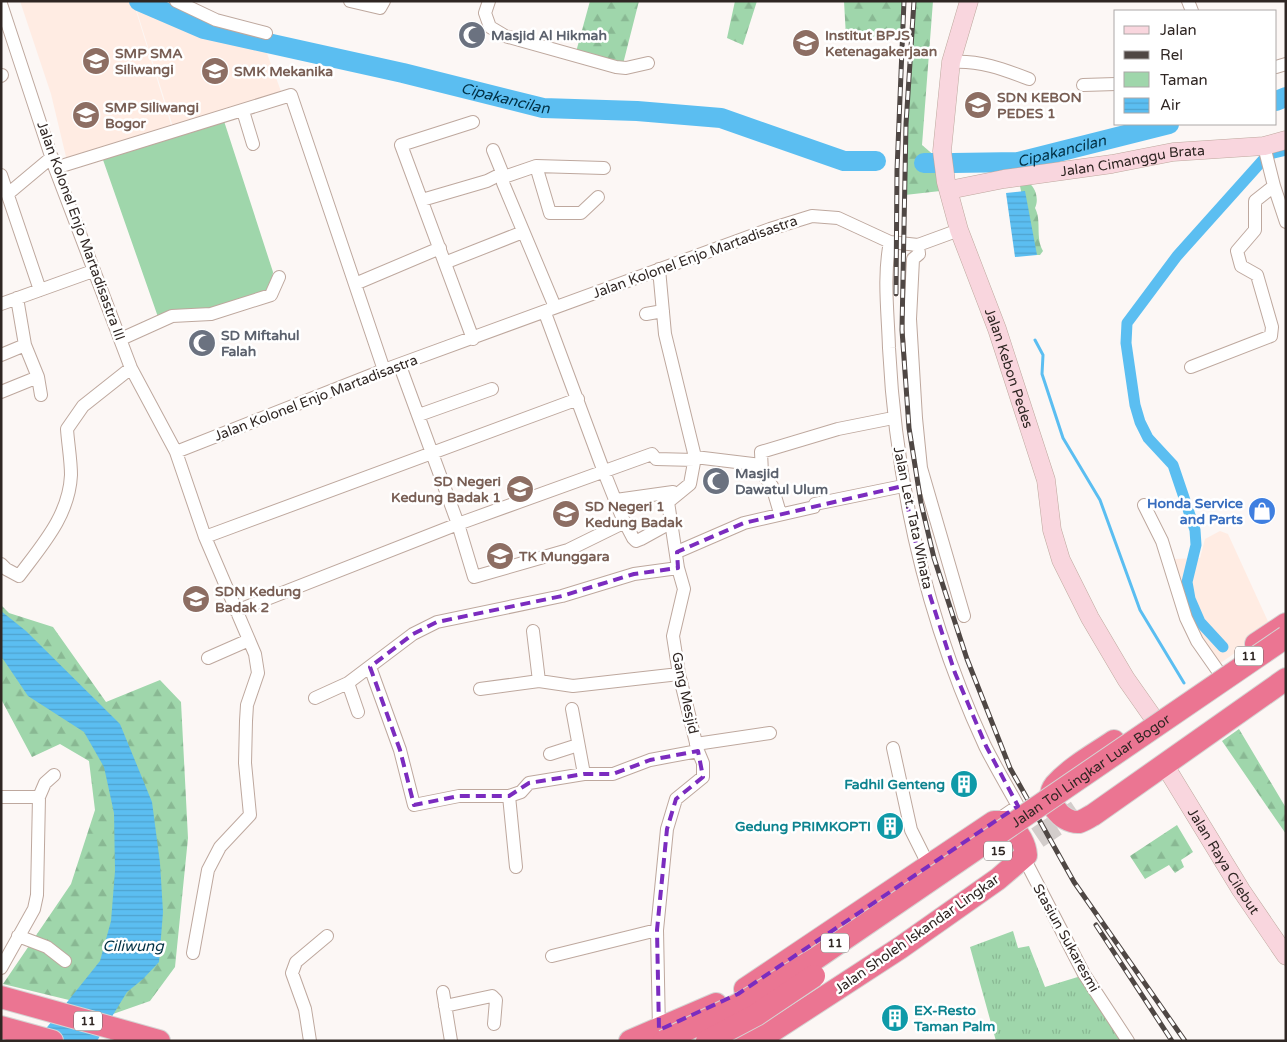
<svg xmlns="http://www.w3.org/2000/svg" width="1287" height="1042" viewBox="0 0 1287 1042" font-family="'Varela Round',sans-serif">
<defs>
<pattern id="grass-tufts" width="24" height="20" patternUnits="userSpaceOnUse" patternTransform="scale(1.25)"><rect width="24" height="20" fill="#9fd6ab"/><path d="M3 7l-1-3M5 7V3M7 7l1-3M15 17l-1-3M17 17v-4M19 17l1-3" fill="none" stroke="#89b893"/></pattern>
<pattern id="forest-firs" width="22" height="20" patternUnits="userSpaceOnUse" patternTransform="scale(1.25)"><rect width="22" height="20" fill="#9fd6ab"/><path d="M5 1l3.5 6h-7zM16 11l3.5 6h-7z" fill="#89b893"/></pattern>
<pattern id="water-rules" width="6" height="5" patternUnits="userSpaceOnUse" patternTransform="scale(1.25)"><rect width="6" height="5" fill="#5bbef1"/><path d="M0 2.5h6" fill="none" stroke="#4fa3ce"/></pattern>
</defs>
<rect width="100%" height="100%" fill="#fcf7f5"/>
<path fill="#ffece3" d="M 20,1 L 133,1 L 172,128 L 67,161 L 51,94 Z
M 134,2 L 203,32 L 265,48 L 282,94 L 173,127 Z
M 1220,531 L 1228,534 L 1271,628 L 1219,664 L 1199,637 L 1177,581 L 1174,559 L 1200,558 L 1205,539 Z"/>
<path fill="url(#grass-tufts)" d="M 1013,931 L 1018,948 L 1029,946 L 1045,987 L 1081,976 L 1123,1041 L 996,1041 L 970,947 Z"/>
<path fill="url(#forest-firs)" d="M 590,1 L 639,1 L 623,64 L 576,52 Z
M 735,1 L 757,1 L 743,45 L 727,38 Z
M 844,1 L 904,1 L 903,36 L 846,37 Z
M 914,1 L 933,1 L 922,145 L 943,163 L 949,190 L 905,195 L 906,140 Z
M 1029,183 C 1036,188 1039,200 1035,208 C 1042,221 1035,237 1043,251 L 1040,255 L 1037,255 L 1033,251 L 1020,186 L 1020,184 Z
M 1,605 L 9,613 L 53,627 L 106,702 L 160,680 L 181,702 L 188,838 L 175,967 L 150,1001 L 113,1014 L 69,1000 L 3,984 L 71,884 L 95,810 L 89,761 L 60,744 L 32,757 L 1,699 Z
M 1239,729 L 1286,808 L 1286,834 L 1222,741 Z
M 1177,825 L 1193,852 L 1181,860 L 1184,867 L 1175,873 L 1169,865 L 1145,879 L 1130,856 Z"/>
<path fill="#9fd6ab" d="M 224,121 L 273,272 C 272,280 272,287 265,293 C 249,305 180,314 158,317 L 102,157 Z"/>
<path fill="url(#water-rules)" d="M 1025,191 L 1037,255 L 1015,257 L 1006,193 Z
M 1,611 L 26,631 L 120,724 L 152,802 L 160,863 L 163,912 L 159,962 L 143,979 L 127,992 L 97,1041 L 36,1041 L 100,961 L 111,921 L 115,871 L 114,813 L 104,767 L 84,732 L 28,696 L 1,656 Z"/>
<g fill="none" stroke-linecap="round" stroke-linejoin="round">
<path stroke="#5bbef1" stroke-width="3" d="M 1016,172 L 1018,162
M 1035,340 L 1043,355 L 1042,374 L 1063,438 L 1100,500 L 1140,610 L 1184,683"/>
<path stroke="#5bbef1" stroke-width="11" d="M 1274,153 L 1286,150
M 1223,647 L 1200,622 L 1190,599 L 1187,582 L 1196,545 L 1195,530 L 1173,465 L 1148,438 L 1140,422 L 1135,405 L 1126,343 L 1127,323 L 1177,256 L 1263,160"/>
<g stroke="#5bbef1" stroke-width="20">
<path id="s1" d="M 139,1 L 204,29 L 403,73 L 543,108 L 637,111 L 721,118 L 844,161 L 876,161"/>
<path d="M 1276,101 L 1286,97"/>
<path d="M 924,163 L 935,163"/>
<path id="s2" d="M 953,163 L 1018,162 L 1169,124"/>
</g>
<path stroke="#d3cdcb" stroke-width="22" stroke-dasharray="22 11" stroke-linecap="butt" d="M 1010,856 L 1077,811"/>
<g stroke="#bea89e" stroke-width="14">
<path id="street" d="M 176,1 L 216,20 L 266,33
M 350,1 L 380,8 L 384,1
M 489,1 L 485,13 L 490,27 L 505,36 L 616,67 L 626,68 L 648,63
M 1188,1 L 1192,11
M 1,4 L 55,168 L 131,368 L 176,452 L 205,537 L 255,654 L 258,673 L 247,705 L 246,721 L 245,763 L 250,815 L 220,847 L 208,870 L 193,953
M 951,62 C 979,60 1003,69 1029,79
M 1276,67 L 1286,64
M 1,76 L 2,75
M 1083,85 L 1116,84
M 243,111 L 253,144
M 473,122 L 401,145 L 473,339
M 493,150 L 504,177 L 503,183 L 555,307
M 536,166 L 550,213 L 581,213 L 598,197
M 55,168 L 291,95 L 384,370
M 1,175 L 40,290
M 504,177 L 536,166 L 604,168
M 1274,186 L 1286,222
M 9,193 L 52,157
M 422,200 L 487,181 L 501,174
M 890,242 C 883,277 888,313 889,348 C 896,485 927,621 985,746 C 995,766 1007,786 1018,806 L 996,821
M 918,245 L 919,254 L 913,259 L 910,319 L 916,418 L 921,468 L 964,616
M 447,262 L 523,232
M 355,284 L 440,248
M 1,304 L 93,271
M 545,313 L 604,472 L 622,517 L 633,538 L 636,541 L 641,539 L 670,523
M 646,314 L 663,311
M 121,339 L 172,316 L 211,314 L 271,295 L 279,277
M 25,345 L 38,377 L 41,395
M 1,355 L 25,345 L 17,298
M 400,366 L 458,524 L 474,577 L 568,550 L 625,522
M 1191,367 L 1271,336 L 1272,327 L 1257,275 L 1241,266 L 1237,251 L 1255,230 L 1255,201 L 1274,186 L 1264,146
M 1,392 L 38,377
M 419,415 L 492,389
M 176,452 L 384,370 L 770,229 L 812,216 L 838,218 L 890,242 L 918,245 L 959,230
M 695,457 L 761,465
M 616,500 L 673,492 L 676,495
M 1144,505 L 1162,541 L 1186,618 L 1197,641 L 1218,671
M 780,513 L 772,486 L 762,473 L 761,452 L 838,429 L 893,418
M 205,537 L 578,399
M 677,552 L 744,523 L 814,507 L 815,504 L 903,486
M 1,564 L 6,569 L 19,576 C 42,545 69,516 71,475 C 71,460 68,444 67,429 L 83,406 L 131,368
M 236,611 L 458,524 L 652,454 L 656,459 L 695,460
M 533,631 L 539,681
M 208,658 L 249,640
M 370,667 L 400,750 L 414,805 L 459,796 L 509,796 L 521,792 L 529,783 L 584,774 L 613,774 L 650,760 L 698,751
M 348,683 L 358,712
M 480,689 L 539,681 L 573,686 L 679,674
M 315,698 L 348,683 L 413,634 L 437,622 L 562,596 L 634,574 L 678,568
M 572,709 L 584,774
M 696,744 L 770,733
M 893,748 L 911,830 L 929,866
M 550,754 L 578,745
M 509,796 L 516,867
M 1,797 L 39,797 L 37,895 L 34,909 L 1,968
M 39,797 L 45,783 L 54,775
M 1024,858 L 1084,974 L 1128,1041
M 18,936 L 47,947 L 65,961
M 552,956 L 657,930
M 443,992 L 451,1041
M 445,1006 L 492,996 L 496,1000 L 494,1024
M 659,1030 L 657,930 L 667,829 L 676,799 L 703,777 L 703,763 L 698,751 L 679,674 L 673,636 L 684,589 L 678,568 L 668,502 L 690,484 L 695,457 L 665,334 L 659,269
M 310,1041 L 305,1009 L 292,973 L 296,962 L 327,936"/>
</g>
<g stroke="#bea89e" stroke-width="19">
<g id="secondary">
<path id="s3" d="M 969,1 L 951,62 L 942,151 L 946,182 L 959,230 L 997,329 L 1046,480 L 1052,530 L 1061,560 L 1090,618 L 1126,679 L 1152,716"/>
<path id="s4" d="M 949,190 L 1004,179 L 1112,164 L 1173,152 L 1264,146 L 1286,140"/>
<path id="s5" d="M 1164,764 L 1241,890 L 1286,956"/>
</g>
</g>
<g stroke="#d5d4d3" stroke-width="24">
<path id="highway" d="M 1256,644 L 1286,624
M 1114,741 C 1095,754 1071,767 1055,785 C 1043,800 1061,823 1079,822 C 1083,821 1089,817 1093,815 L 1286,679
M 745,989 L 994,822 L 1007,822 C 1017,831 1025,842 1026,855 L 998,879 L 900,948 L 757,1041
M 1,997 L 159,1041
M 1,1027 L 52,1041
M 630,1041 L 716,1004
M 736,1041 L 768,1021"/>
</g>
<use href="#street" stroke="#fff" stroke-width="12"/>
<use href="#secondary" stroke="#f9d6de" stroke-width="18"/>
<use href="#highway" stroke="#eb7592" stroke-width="22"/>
<g stroke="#4f4744" stroke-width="5">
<path id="rail" d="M 914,1 L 906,124 L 902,330 L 909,428 L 921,503 L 934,558 L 967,659 L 1010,768 L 1074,882 L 1185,1041
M 896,294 L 897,170 L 904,1
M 1096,925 L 1172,1041"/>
</g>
<use href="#rail" stroke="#fff" stroke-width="3" stroke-dasharray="9" stroke-linecap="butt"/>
<g stroke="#d5d4d3" stroke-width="24" stroke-linecap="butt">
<g id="highway-bridge">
<path id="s6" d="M 664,1041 L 747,1000 L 815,959 L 1286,637"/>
<path d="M 707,1041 L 756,1015 L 814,976"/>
</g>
</g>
<use href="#highway-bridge" stroke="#eb7592" stroke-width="22"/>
</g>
<path fill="none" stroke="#7b2cbf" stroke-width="4" stroke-dasharray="10 6" stroke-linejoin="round" d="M 903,486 L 922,571 L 955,673 L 986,746 L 1018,806 L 738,994 L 659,1030 L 657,930 L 667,829 L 676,799 L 703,777 L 698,751 L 650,760 L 613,774 L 584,774 L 529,783 L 509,796 L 459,796 L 414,805 L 400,750 L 370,667 L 413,634 L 437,622 L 562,596 L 634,574 L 678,568 L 677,552 L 744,523 Z"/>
<defs>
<g id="mosque-disc" transform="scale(1.4375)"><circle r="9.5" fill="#6b7280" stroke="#fff"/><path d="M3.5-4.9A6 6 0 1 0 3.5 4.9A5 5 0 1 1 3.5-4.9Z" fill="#fff"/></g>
<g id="university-disc" transform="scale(1.4375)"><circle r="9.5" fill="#8d6e63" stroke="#fff"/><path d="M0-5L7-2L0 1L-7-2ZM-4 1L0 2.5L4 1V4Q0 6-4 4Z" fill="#fff"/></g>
<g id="school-disc" transform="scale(1.4375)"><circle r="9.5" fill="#8d6e63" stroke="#fff"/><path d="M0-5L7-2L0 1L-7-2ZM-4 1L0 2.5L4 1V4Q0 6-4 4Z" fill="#fff"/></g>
<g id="shop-disc" transform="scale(1.4375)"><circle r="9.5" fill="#3f7fe0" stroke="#fff"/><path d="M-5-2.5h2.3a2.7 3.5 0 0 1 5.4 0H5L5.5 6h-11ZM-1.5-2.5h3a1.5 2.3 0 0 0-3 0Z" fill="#fff"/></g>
<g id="building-disc" transform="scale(1.4375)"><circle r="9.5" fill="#0f9aa8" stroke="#fff"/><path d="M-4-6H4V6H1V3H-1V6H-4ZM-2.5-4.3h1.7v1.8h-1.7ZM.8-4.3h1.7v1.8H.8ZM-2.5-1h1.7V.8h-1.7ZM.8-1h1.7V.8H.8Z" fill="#fff"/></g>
</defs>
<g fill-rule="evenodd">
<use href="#mosque-disc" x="472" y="35"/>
<use href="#university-disc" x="806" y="43"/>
<use href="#school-disc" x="96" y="61"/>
<use href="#school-disc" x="215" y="71"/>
<use href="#school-disc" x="978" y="105"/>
<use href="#school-disc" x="86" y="115"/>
<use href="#mosque-disc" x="202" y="343"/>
<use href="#mosque-disc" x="716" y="481"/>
<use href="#school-disc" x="520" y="489"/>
<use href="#shop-disc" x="1262" y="511"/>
<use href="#school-disc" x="566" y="514"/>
<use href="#school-disc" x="500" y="556"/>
<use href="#school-disc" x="196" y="599"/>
<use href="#building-disc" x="964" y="784"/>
<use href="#building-disc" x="890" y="826"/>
<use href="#building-disc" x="895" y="1018"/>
</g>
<g text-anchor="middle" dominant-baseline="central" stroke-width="5" stroke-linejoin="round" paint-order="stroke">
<g fill="#fff" stroke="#6d6765" stroke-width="1">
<rect x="1235" y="646.5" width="28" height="19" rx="4"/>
<rect x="984" y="841.5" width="28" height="19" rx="4"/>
<rect x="821" y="933.5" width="28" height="19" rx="4"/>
<rect x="74" y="1011.5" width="28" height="19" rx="4"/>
</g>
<g font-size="12" font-weight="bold" fill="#2f2623">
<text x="1249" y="656">11</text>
<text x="998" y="851">15</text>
<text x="835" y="943">11</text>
<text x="88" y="1021">11</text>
</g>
<g font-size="14" font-weight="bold" fill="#5b616d" stroke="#fff" text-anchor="start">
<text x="491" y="35">Masjid Al Hikmah</text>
<text x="221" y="335">SD Miftahul<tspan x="221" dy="16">Falah</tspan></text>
<text x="735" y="473">Masjid<tspan x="735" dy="16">Dawatul Ulum</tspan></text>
</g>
<g font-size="14" font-weight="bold" fill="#785e54" stroke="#fff" text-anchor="start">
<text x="825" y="35">Institut BPJS<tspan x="825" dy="16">Ketenagakerjaan</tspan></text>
<text x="115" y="53">SMP SMA<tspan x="115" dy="16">Siliwangi</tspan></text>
<text x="234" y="71">SMK Mekanika</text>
<text x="997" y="97">SDN KEBON<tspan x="997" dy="16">PEDES 1</tspan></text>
<text x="105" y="107">SMP Siliwangi<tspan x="105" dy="16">Bogor</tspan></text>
<text x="501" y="481" text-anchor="end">SD Negeri<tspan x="501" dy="16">Kedung Badak 1</tspan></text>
<text x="585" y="506">SD Negeri 1<tspan x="585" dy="16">Kedung Badak</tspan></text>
<text x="519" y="556">TK Munggara</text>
<text x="215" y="591">SDN Kedung<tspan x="215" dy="16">Badak 2</tspan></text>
</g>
<g font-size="14" fill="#2f2623" stroke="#fff">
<text stroke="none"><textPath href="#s4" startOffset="186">Jalan Cimanggu Brata</textPath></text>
<text transform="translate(81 231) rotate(70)">Jalan Kolonel Enjo Martadisastra III</text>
<text transform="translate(695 257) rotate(-20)">Jalan Kolonel Enjo Martadisastra</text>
<text stroke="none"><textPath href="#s3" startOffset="381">Jalan Kebon Pedes</textPath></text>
<text transform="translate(316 398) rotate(-21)">Jalan Kolonel Enjo Martadisastra</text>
<text transform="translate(913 518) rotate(78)">Jalan Let. Tata Winata</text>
<text transform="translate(685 693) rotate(78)">Gang Mesjid</text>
<text stroke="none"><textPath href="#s6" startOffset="506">Jalan Tol Lingkar Luar Bogor</textPath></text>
<text stroke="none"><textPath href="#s5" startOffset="114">Jalan Raya Cilebut</textPath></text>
<text transform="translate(917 934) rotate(-35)">Jalan Sholeh Iskandar Lingkar</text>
<text transform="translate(1066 938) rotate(61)">Stasiun Sukaresmi</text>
</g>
<g font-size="14" font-weight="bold" fill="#366cbe" stroke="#fff" text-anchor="end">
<text x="1243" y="503">Honda Service<tspan x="1243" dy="16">and Parts</tspan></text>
</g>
<g font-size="14" font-weight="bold" fill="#0d838f" stroke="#fff" text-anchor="end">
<text x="945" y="784">Fadhil Genteng</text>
<text x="871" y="826">Gedung PRIMKOPTI</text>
<text x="914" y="1010" text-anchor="start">EX-Resto<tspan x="914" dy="16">Taman Palm</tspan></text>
</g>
<g font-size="15" font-style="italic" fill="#012f43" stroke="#fff">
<text stroke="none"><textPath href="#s1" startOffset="380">Cipakancilan</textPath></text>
<text stroke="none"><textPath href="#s2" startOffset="110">Cipakancilan</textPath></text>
<text x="133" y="946">Ciliwung</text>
</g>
</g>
<rect width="1287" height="1042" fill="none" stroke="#2f2623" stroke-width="5"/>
<rect x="1114" y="10" width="162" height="115" fill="#ffffff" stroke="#aca8a7"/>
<rect x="1124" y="26" width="25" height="8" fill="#f9d6de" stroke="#aca8a7"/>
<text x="1160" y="35" font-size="15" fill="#2f2623">Jalan</text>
<rect x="1124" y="51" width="25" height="8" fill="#4f4744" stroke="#aca8a7"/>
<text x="1160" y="60" font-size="15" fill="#2f2623">Rel</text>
<rect x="1124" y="72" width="25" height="15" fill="#9fd6ab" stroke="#aca8a7"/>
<text x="1160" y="85" font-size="15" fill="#2f2623">Taman</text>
<rect x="1124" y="98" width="25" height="15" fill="url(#water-rules)" stroke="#aca8a7"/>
<text x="1160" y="110" font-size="15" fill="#2f2623">Air</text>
</svg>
